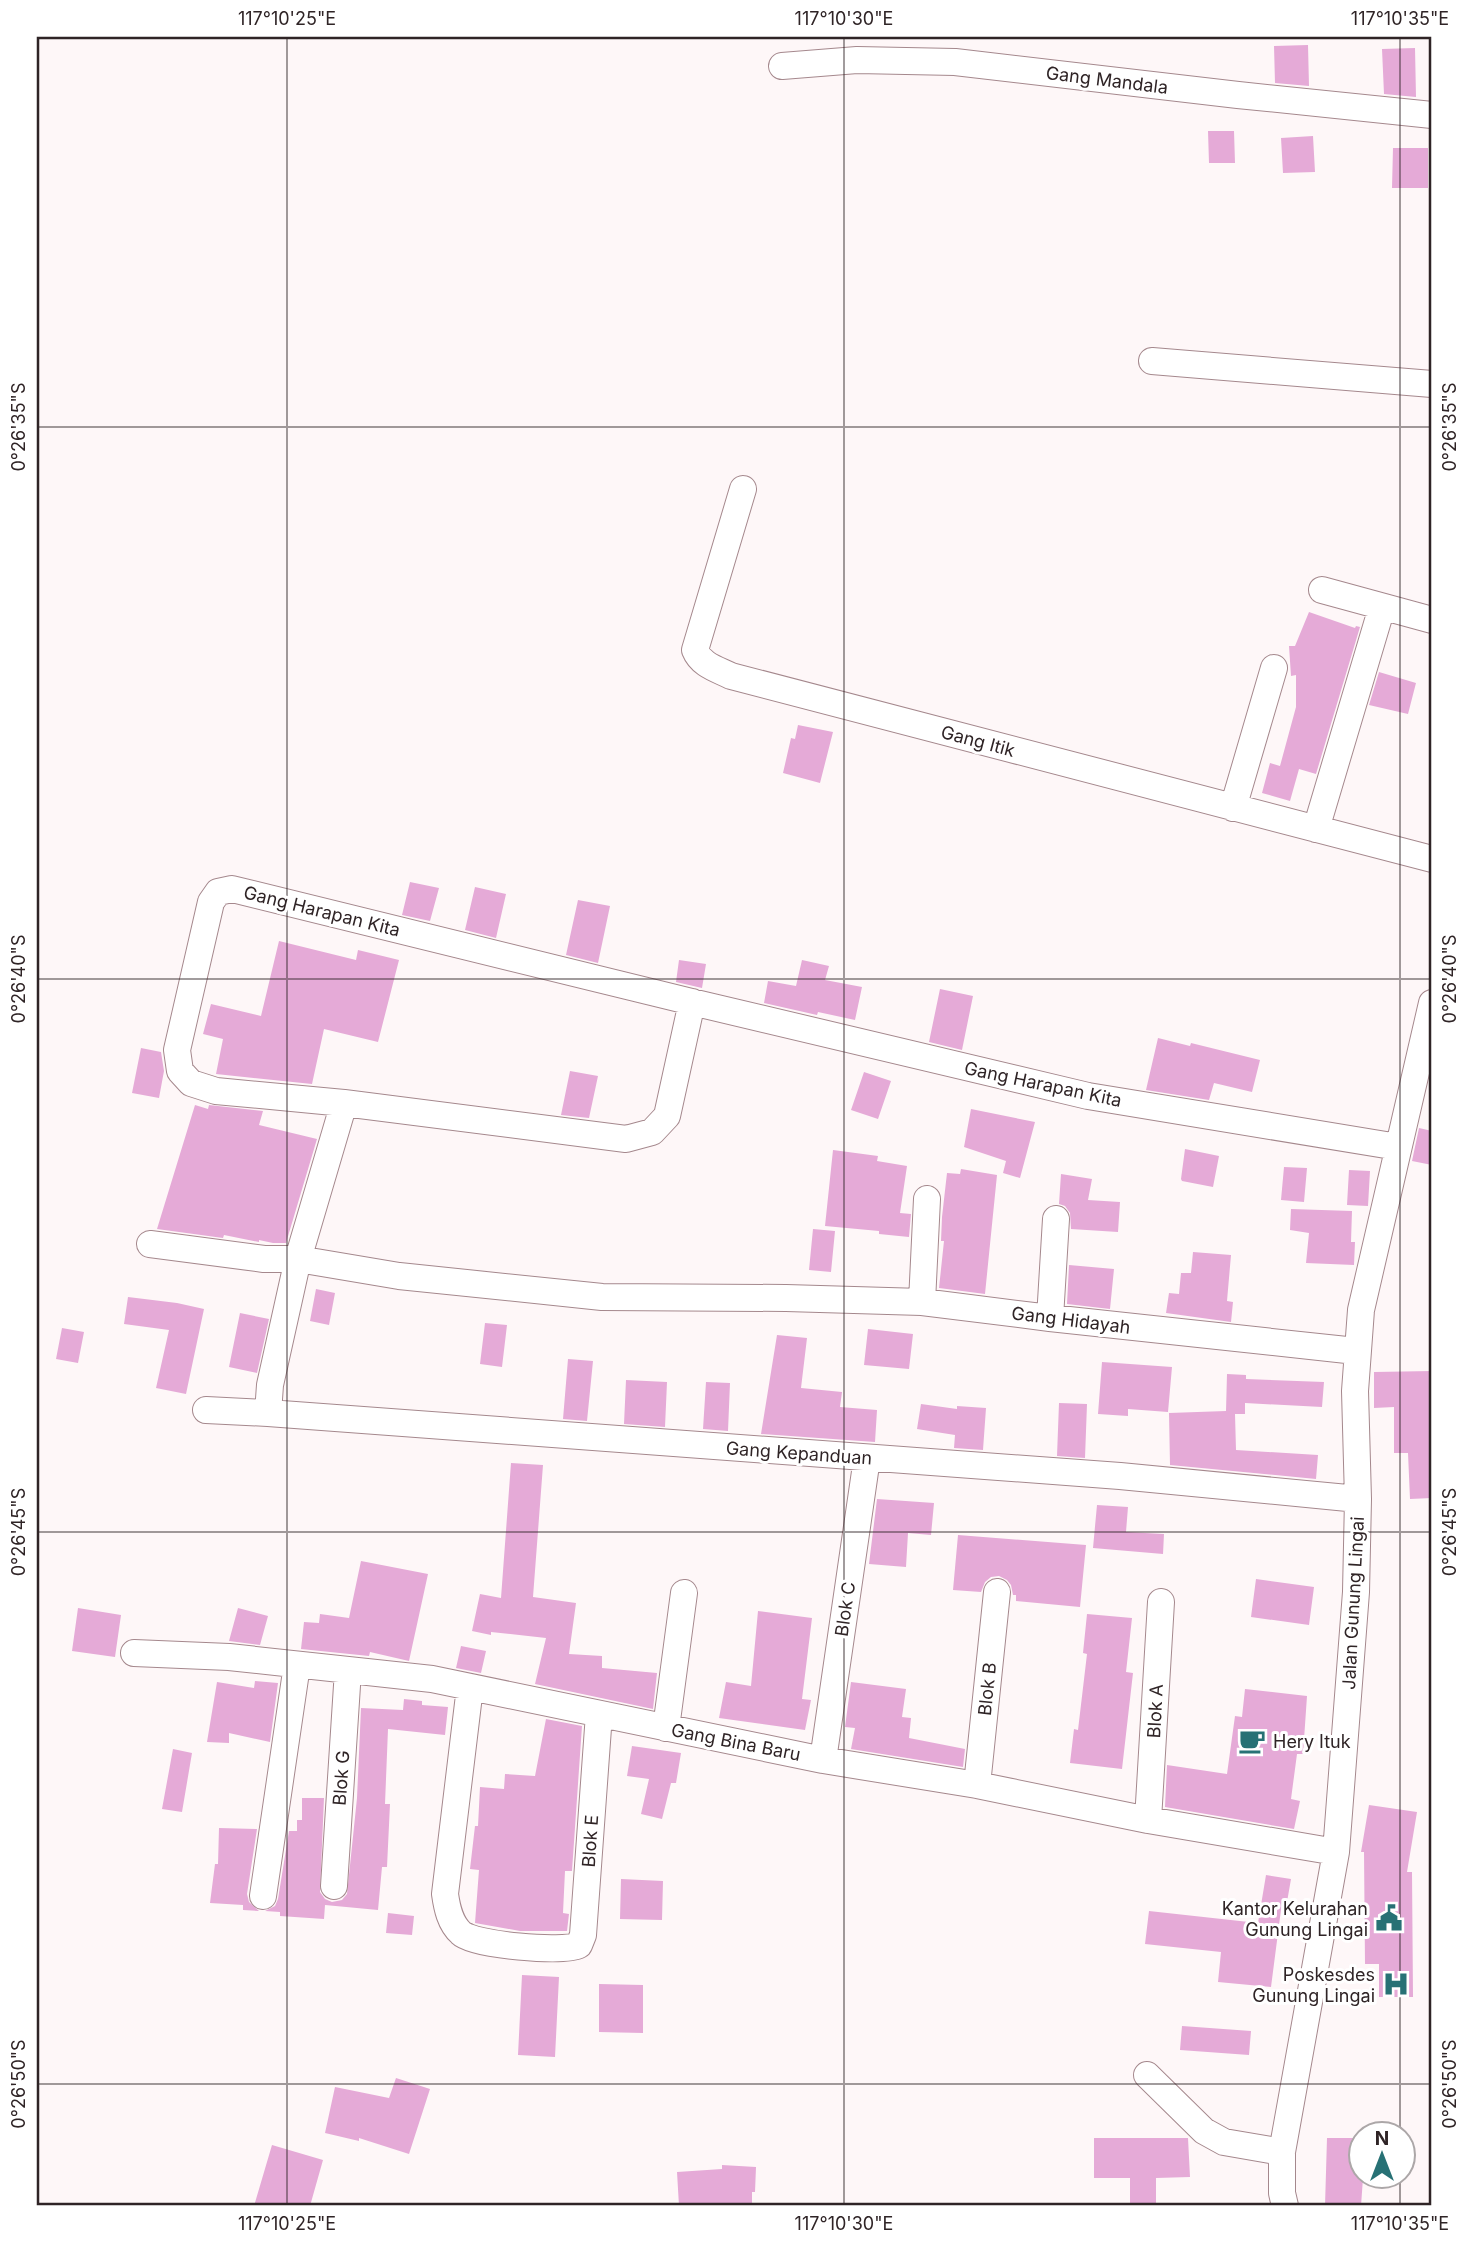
<svg xmlns="http://www.w3.org/2000/svg" width="1469" height="2243" viewBox="0 0 1469 2243" font-family="Inter,sans-serif">
<rect width="100%" height="100%" fill="#fef7f8"/>
<path fill="#e5aad7" d="M 1308,45 L 1309,86 L 1275,83 L 1274,46 Z
M 1415,48 L 1416,97 L 1384,94 L 1382,49 Z
M 1208,131 L 1234,131 L 1235,163 L 1209,163 Z
M 1313,136 L 1315,172 L 1283,173 L 1281,138 Z
M 1393,148 L 1428,148 L 1428,188 L 1392,188 Z
M 1309,612 L 1355,628 L 1356,626 L 1360,627 L 1316,774 L 1299,769 L 1290,801 L 1262,793 L 1270,763 L 1280,766 L 1296,707 L 1296,675 L 1291,676 L 1289,646 L 1295,646 Z
M 1379,672 L 1416,683 L 1408,714 L 1369,705 Z
M 798,725 L 833,732 L 820,783 L 783,773 L 791,738 L 795,739 Z
M 410,882 L 439,888 L 430,921 L 402,915 Z
M 475,887 L 506,894 L 496,938 L 465,930 Z
M 578,900 L 610,906 L 598,963 L 566,955 Z
M 279,941 L 356,960 L 358,950 L 399,960 L 378,1042 L 324,1029 L 312,1084 L 216,1074 L 223,1039 L 203,1034 L 211,1004 L 261,1016 Z
M 679,960 L 706,964 L 702,988 L 676,982 Z
M 802,960 L 829,966 L 825,980 L 862,987 L 855,1020 L 818,1012 L 817,1015 L 764,1003 L 768,981 L 796,986 Z
M 940,989 L 973,996 L 962,1050 L 929,1042 Z
M 1158,1038 L 1190,1046 L 1191,1043 L 1260,1060 L 1252,1092 L 1214,1083 L 1209,1100 L 1146,1090 Z
M 141,1048 L 161,1052 L 164,1071 L 159,1098 L 132,1093 Z
M 570,1071 L 598,1076 L 589,1118 L 561,1115 Z
M 864,1072 L 891,1081 L 878,1119 L 851,1110 Z
M 195,1105 L 208,1109 L 209,1105 L 263,1111 L 259,1125 L 317,1139 L 286,1243 L 273,1243 L 259,1240 L 259,1242 L 224,1235 L 223,1238 L 157,1229 Z
M 971,1109 L 1035,1122 L 1020,1178 L 1003,1173 L 1006,1161 L 964,1147 Z
M 1419,1128 L 1432,1131 L 1432,1165 L 1412,1161 Z
M 1185,1149 L 1219,1156 L 1213,1187 L 1182,1181 L 1181,1179 Z
M 833,1150 L 878,1156 L 877,1161 L 907,1166 L 900,1213 L 911,1214 L 909,1237 L 879,1234 L 879,1231 L 825,1226 Z
M 1284,1167 L 1307,1168 L 1304,1202 L 1281,1200 Z
M 961,1169 L 997,1175 L 985,1294 L 939,1288 L 944,1241 L 941,1241 L 942,1217 L 947,1173 L 960,1174 Z
M 1349,1170 L 1370,1171 L 1368,1206 L 1347,1205 Z
M 1061,1174 L 1092,1179 L 1088,1200 L 1120,1202 L 1118,1232 L 1071,1229 L 1070,1213 L 1065,1206 L 1059,1204 Z
M 1291,1209 L 1352,1211 L 1351,1242 L 1355,1242 L 1354,1265 L 1306,1263 L 1309,1233 L 1290,1230 Z
M 813,1229 L 835,1231 L 831,1272 L 809,1270 Z
M 1193,1252 L 1231,1255 L 1227,1301 L 1233,1302 L 1231,1322 L 1166,1313 L 1169,1293 L 1179,1294 L 1181,1273 L 1191,1273 Z
M 1069,1265 L 1114,1269 L 1110,1309 L 1067,1304 Z
M 316,1289 L 335,1293 L 329,1325 L 310,1321 Z
M 128,1297 L 177,1303 L 204,1309 L 186,1394 L 156,1388 L 169,1330 L 124,1324 Z
M 240,1313 L 269,1319 L 257,1373 L 229,1367 Z
M 485,1323 L 507,1325 L 502,1367 L 480,1364 Z
M 62,1328 L 84,1332 L 78,1363 L 56,1359 Z
M 868,1329 L 913,1334 L 909,1369 L 864,1365 Z
M 777,1335 L 807,1338 L 801,1388 L 842,1392 L 840,1407 L 877,1410 L 875,1442 L 761,1434 Z
M 568,1359 L 593,1361 L 587,1421 L 563,1419 Z
M 1102,1362 L 1172,1367 L 1168,1412 L 1128,1409 L 1128,1416 L 1098,1414 Z
M 1432,1371 L 1432,1498 L 1410,1499 L 1408,1453 L 1394,1453 L 1394,1407 L 1374,1408 L 1374,1372 Z
M 1227,1374 L 1246,1375 L 1246,1379 L 1324,1382 L 1322,1407 L 1245,1403 L 1245,1414 L 1235,1414 L 1236,1450 L 1318,1455 L 1316,1479 L 1170,1465 L 1169,1413 L 1226,1411 Z
M 626,1380 L 667,1382 L 665,1427 L 624,1424 Z
M 706,1382 L 730,1383 L 728,1431 L 703,1429 Z
M 1059,1403 L 1087,1404 L 1085,1458 L 1057,1456 Z
M 921,1404 L 957,1409 L 957,1406 L 986,1408 L 983,1450 L 954,1448 L 955,1435 L 917,1429 Z
M 511,1463 L 543,1465 L 533,1597 L 576,1603 L 569,1654 L 602,1656 L 602,1668 L 657,1673 L 653,1709 L 535,1684 L 546,1638 L 491,1632 L 491,1635 L 472,1631 L 480,1594 L 501,1598 Z
M 877,1499 L 934,1503 L 931,1535 L 908,1533 L 906,1567 L 869,1564 Z
M 1097,1505 L 1128,1507 L 1126,1532 L 1164,1534 L 1163,1554 L 1093,1548 Z
M 958,1535 L 1086,1545 L 1080,1607 L 1016,1601 L 1016,1595 L 1013,1595 L 1011,1585 L 1007,1580 L 999,1576 L 991,1577 L 985,1582 L 981,1592 L 953,1590 Z
M 361,1561 L 428,1574 L 409,1661 L 370,1652 L 369,1656 L 301,1649 L 304,1622 L 319,1623 L 320,1614 L 349,1618 Z
M 1256,1579 L 1314,1587 L 1309,1625 L 1251,1617 Z
M 78,1608 L 121,1615 L 115,1657 L 72,1651 Z
M 238,1608 L 268,1616 L 260,1645 L 229,1641 Z
M 758,1611 L 812,1618 L 802,1699 L 811,1700 L 805,1730 L 719,1718 L 726,1682 L 751,1686 Z
M 1087,1614 L 1132,1618 L 1126,1672 L 1133,1673 L 1122,1769 L 1070,1763 L 1074,1729 L 1078,1730 L 1087,1654 L 1083,1653 Z
M 461,1646 L 486,1651 L 481,1673 L 456,1668 Z
M 255,1681 L 278,1683 L 270,1742 L 229,1733 L 229,1743 L 207,1742 L 217,1682 L 254,1688 Z
M 851,1682 L 906,1689 L 902,1717 L 911,1718 L 909,1738 L 965,1749 L 963,1767 L 851,1749 L 855,1728 L 845,1727 Z
M 1245,1689 L 1307,1696 L 1303,1754 L 1297,1754 L 1291,1799 L 1300,1801 L 1294,1829 L 1165,1807 L 1167,1765 L 1227,1774 L 1235,1716 L 1242,1717 Z
M 404,1699 L 422,1701 L 422,1705 L 448,1707 L 445,1735 L 388,1729 L 385,1804 L 390,1804 L 387,1867 L 382,1867 L 378,1910 L 325,1905 L 324,1919 L 280,1916 L 280,1912 L 265,1911 L 275,1906 L 278,1899 L 289,1831 L 297,1831 L 297,1820 L 302,1820 L 302,1798 L 324,1798 L 320,1892 L 325,1899 L 332,1902 L 342,1900 L 347,1894 L 357,1798 L 361,1708 L 403,1710 Z
M 546,1719 L 582,1726 L 572,1871 L 565,1871 L 563,1913 L 569,1914 L 567,1931 L 520,1931 L 475,1923 L 479,1870 L 470,1869 L 475,1826 L 478,1826 L 480,1787 L 504,1789 L 505,1774 L 535,1776 Z
M 632,1746 L 681,1753 L 676,1783 L 671,1783 L 662,1819 L 641,1814 L 649,1779 L 627,1776 Z
M 173,1749 L 192,1753 L 182,1812 L 162,1809 Z
M 1369,1805 L 1417,1812 L 1407,1872 L 1412,1872 L 1413,1997 L 1379,1997 L 1379,1964 L 1365,1964 L 1364,1852 L 1361,1852 Z
M 219,1828 L 257,1829 L 247,1894 L 249,1902 L 259,1911 L 243,1910 L 243,1905 L 210,1903 L 215,1864 L 218,1864 Z
M 1266,1875 L 1291,1879 L 1287,1902 L 1282,1902 L 1271,1987 L 1218,1982 L 1221,1952 L 1145,1944 L 1149,1911 L 1258,1923 Z
M 621,1879 L 663,1881 L 662,1920 L 620,1919 Z
M 388,1913 L 414,1916 L 412,1935 L 386,1933 Z
M 522,1975 L 559,1977 L 555,2057 L 518,2055 Z
M 599,1984 L 643,1985 L 643,2033 L 599,2032 Z
M 1182,2026 L 1251,2031 L 1249,2055 L 1180,2050 Z
M 396,2078 L 430,2089 L 409,2154 L 359,2138 L 359,2141 L 325,2133 L 335,2087 L 389,2098 Z
M 1094,2138 L 1188,2138 L 1190,2177 L 1156,2178 L 1156,2206 L 1130,2206 L 1130,2178 L 1094,2178 Z
M 1327,2138 L 1353,2138 L 1353,2161 L 1361,2161 L 1361,2178 L 1363,2178 L 1361,2206 L 1325,2206 Z
M 272,2145 L 323,2160 L 310,2206 L 254,2206 Z
M 722,2165 L 756,2167 L 755,2192 L 752,2192 L 752,2206 L 679,2206 L 677,2172 L 722,2169 Z"/>
<g fill="none" stroke-linecap="round" stroke-linejoin="round">
<g stroke="#a5888d" stroke-width="28">
<path id="minor" d="M 782,66 L 857,60 L 955,62 L 1238,95 L 1432,115
M 1152,361 L 1432,384
M 743,489 L 695,650 C 701,665 717,669 731,676 L 1432,859
M 1322,590 L 1432,620
M 1233,808 L 1274,668
M 1316,829 L 1382,607
M 692,1002 L 667,1116 L 652,1132 L 626,1139 L 344,1103 L 216,1091 L 191,1083 L 180,1071 L 177,1050 L 211,902 L 218,892 L 232,889 L 692,1002 L 1088,1096 L 1398,1147
M 344,1103 L 298,1259 L 270,1385 L 268,1413 L 1120,1476 L 1358,1499
M 150,1244 L 264,1259 L 298,1259 L 399,1276 L 602,1297 L 786,1298 L 922,1302 L 1050,1318 L 1356,1351
M 922,1302 L 927,1199
M 1050,1318 L 1056,1219
M 206,1410 L 268,1413
M 134,1653 L 229,1657 L 432,1679 L 823,1760 L 977,1785 L 1148,1820 L 1336,1852
M 470,1687 L 445,1894 C 447,1908 450,1923 461,1933 C 473,1945 564,1953 579,1945 L 583,1935 L 599,1714
M 666,1728 L 684,1593
M 823,1760 L 867,1458
M 977,1785 L 997,1592
M 1148,1820 L 1161,1602
M 334,1886 L 348,1670
M 263,1896 L 297,1665
M 1147,2075 L 1204,2131 L 1224,2142 L 1282,2152
M 1285,2206 L 1282,2193 L 1282,2152 L 1336,1852 L 1356,1592 L 1358,1499 L 1355,1391 L 1361,1310 L 1432,1003"/>
</g>
<use href="#minor" stroke="#fff" stroke-width="26"/>
</g>
<path fill="none" stroke="#2f2426" stroke-width="2" stroke-opacity="0.45" d="M 287,37 L 287,2206M 844,37 L 844,2206M 1400,37 L 1400,2134M 37,427 L 1432,427M 37,979 L 1432,979M 37,1532 L 1432,1532M 37,2084 L 1432,2084M 1400,2176 L 1400,2206"/>
<defs>
<g id="cafe-bare" transform="scale(2.1)"><path d="M-5.5-4.5H6V0H3Q3 3.5 0 3.5H-2.5Q-5.5 3.5-5.5 0ZM3-3.2v2h1.7v-2ZM-6 4.5H4V6H-6Z" fill="#277175" stroke="#fff" stroke-width="2.5" paint-order="stroke"/></g>
<g id="civic-bare" transform="scale(2.1)"><path d="M-.6-6.5H3V-4.5H.6V-3L4-1V1h2V6H-6V1h2V-1L-.6-3ZM-1.2 2.5V6h2.4V2.5Z" fill="#277175" stroke="#fff" stroke-width="2.5" paint-order="stroke"/></g>
<g id="hospital-bare" transform="scale(2.1)"><path d="M-5-5h3v3.5h4V-5h3V5h-3V1.5h-4V5h-3Z" fill="#277175" stroke="#fff" stroke-width="2.5" paint-order="stroke"/></g>
</defs>
<g fill-rule="evenodd">
<use href="#cafe-bare" x="1252" y="1741"/>
<use href="#civic-bare" x="1389" y="1918"/>
<use href="#hospital-bare" x="1396" y="1984"/>
</g>
<g text-anchor="middle" dominant-baseline="central" stroke-width="6" stroke-linejoin="round" paint-order="stroke">
<g font-size="18" fill="#2f2426" stroke="#fff">
<text transform="translate(1107 80) rotate(7)">Gang Mandala</text>
<text transform="translate(978 741) rotate(15)">Gang Itik</text>
<text transform="translate(322 911) rotate(14)">Gang Harapan Kita</text>
<text transform="translate(1043 1084) rotate(12)">Gang Harapan Kita</text>
<text transform="translate(1071 1320) rotate(7)">Gang Hidayah</text>
<text transform="translate(799 1453) rotate(4)">Gang Kepanduan</text>
<text transform="translate(1353 1603) rotate(-87)">Jalan Gunung Lingai</text>
<text transform="translate(845 1609) rotate(-82)">Blok C</text>
<text transform="translate(987 1689) rotate(-84)">Blok B</text>
<text transform="translate(1155 1711) rotate(-87)">Blok A</text>
<text transform="translate(736 1742) rotate(11)">Gang Bina Baru</text>
<text transform="translate(341 1778) rotate(-86)">Blok G</text>
<text transform="translate(590 1841) rotate(-86)">Blok E</text>
</g>
<g font-size="18" fill="#2f2426" stroke="#fff" text-anchor="end">
<text x="1273" y="1741" text-anchor="start">Hery Ituk</text>
<text x="1368" y="1908">Kantor Kelurahan<tspan x="1368" dy="21">Gunung Lingai</tspan></text>
<text x="1375" y="1974">Poskesdes<tspan x="1375" dy="21">Gunung Lingai</tspan></text>
</g>
</g>
<rect width="1469" height="2243" fill="none" stroke="#ffffff" stroke-width="77"/>
<g transform="translate(1382 2155)"><circle r="33" fill="#ffffff" stroke="#aca7a8" stroke-width="2"/>
<path d="M0-5L12 26L0 18L-12 26Z" fill="#277175"/>
<text y="-10" font-size="19" font-weight="bold" text-anchor="middle" fill="#2f2426">N</text>
</g>
<rect x="38" y="38" width="1392" height="2166" fill="none" stroke="#2f2426" stroke-width="2.5"/>
<g font-size="18" text-anchor="middle" fill="#2f2426">
<text x="287" y="25">117°10'25"E</text>
<text x="844" y="25">117°10'30"E</text>
<text x="1400" y="25">117°10'35"E</text>
<text transform="translate(19 427) rotate(-90)" y="6">0°26'35"S</text>
<text transform="translate(1450 427) rotate(-90)" y="6">0°26'35"S</text>
<text transform="translate(19 979) rotate(-90)" y="6">0°26'40"S</text>
<text transform="translate(1450 979) rotate(-90)" y="6">0°26'40"S</text>
<text transform="translate(19 1532) rotate(-90)" y="6">0°26'45"S</text>
<text transform="translate(1450 1532) rotate(-90)" y="6">0°26'45"S</text>
<text transform="translate(19 2084) rotate(-90)" y="6">0°26'50"S</text>
<text transform="translate(1450 2084) rotate(-90)" y="6">0°26'50"S</text>
<text x="287" y="2230">117°10'25"E</text>
<text x="844" y="2230">117°10'30"E</text>
<text x="1400" y="2230">117°10'35"E</text>
</g>
</svg>
